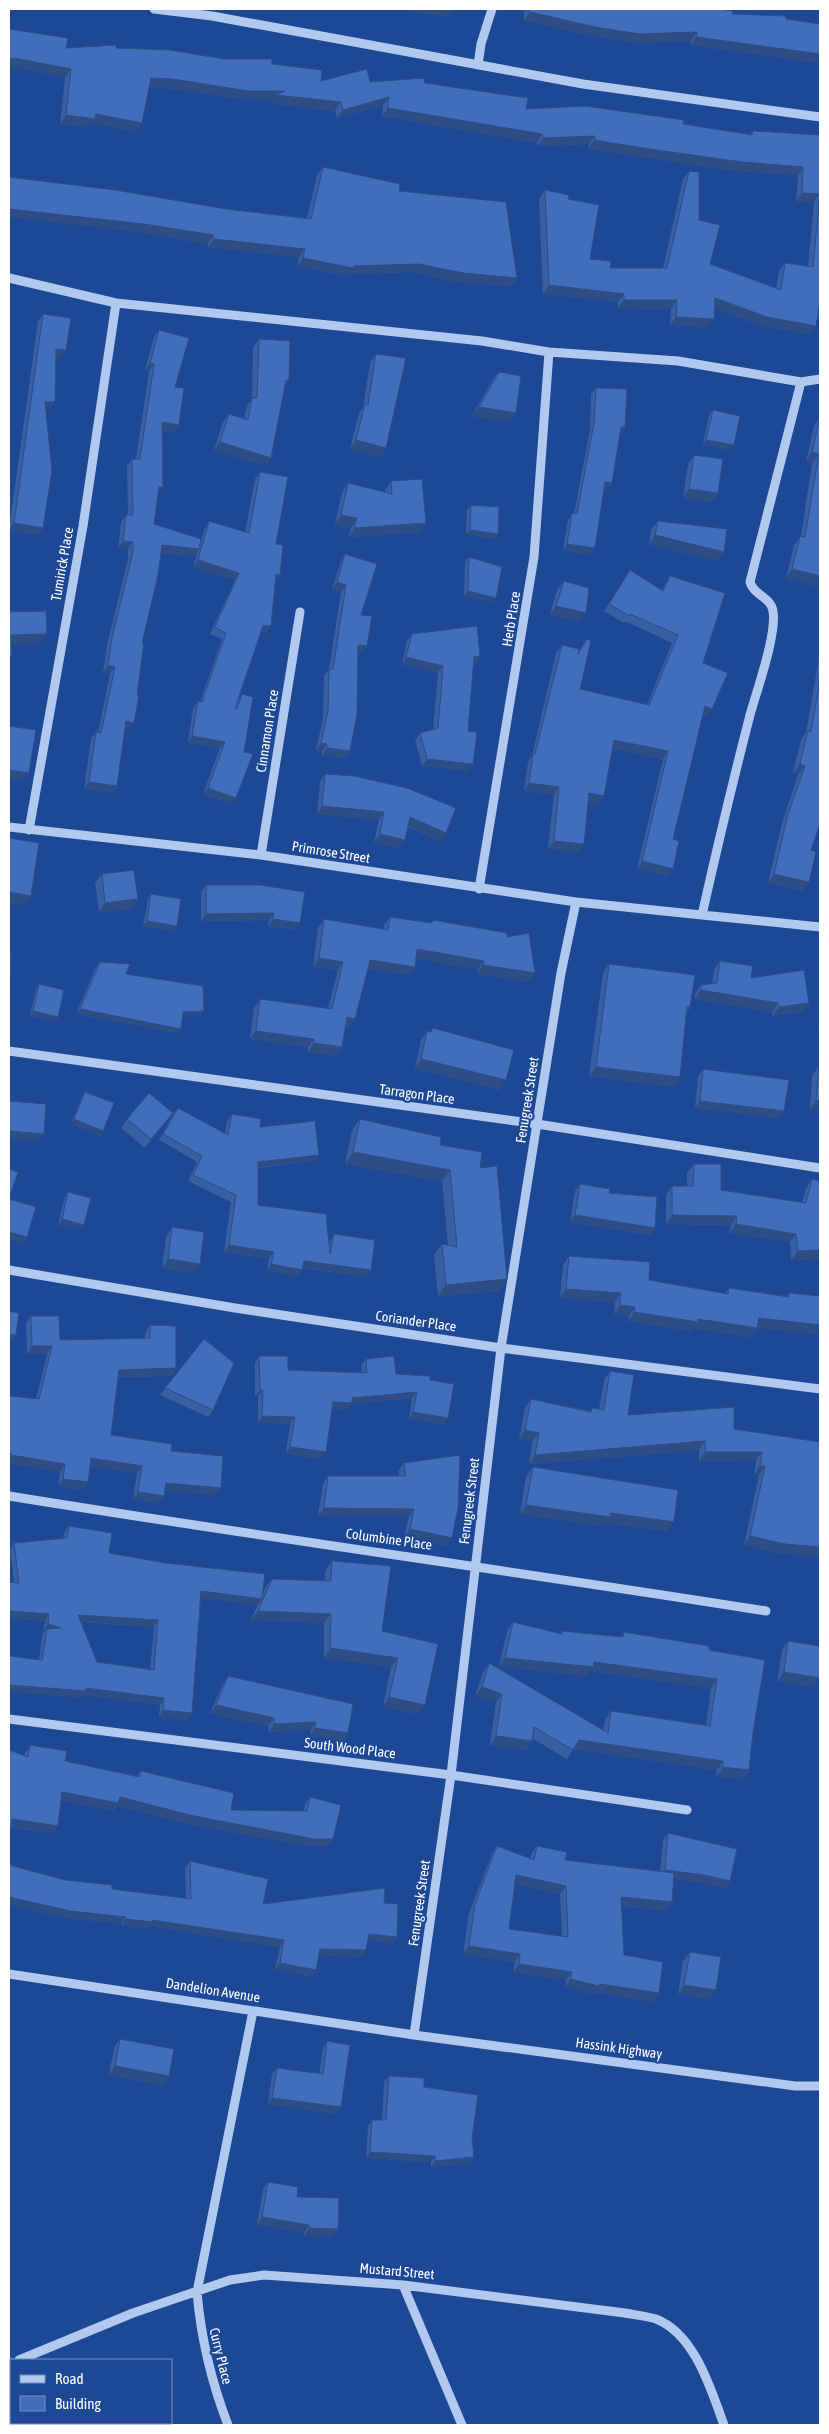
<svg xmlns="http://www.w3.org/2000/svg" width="829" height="2434" viewBox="0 0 829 2434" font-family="'Asap Condensed',sans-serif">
<rect width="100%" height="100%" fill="#1d4896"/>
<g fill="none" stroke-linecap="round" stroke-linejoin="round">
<path stroke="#b1c8ef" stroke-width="9" d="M 154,9 L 212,16 L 583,84 L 820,117
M 478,65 L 481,44 L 492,9
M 9,278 L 116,303 L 482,341 L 549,352 L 678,361 L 801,382 L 750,582 C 753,595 771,597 773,611 C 777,634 757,690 750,715 C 733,781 717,848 702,915 L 576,902
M 801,382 L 820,379
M 9,827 L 261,855 L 576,902 L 561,973 L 501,1348 L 451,1775 L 414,2035
M 29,830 L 83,526 L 116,303
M 261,855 L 300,612
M 479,889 L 534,557 L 549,352
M 702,915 L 820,927
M 9,1051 L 537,1124 L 820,1168
M 9,1270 L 235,1308 L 501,1348 L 820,1389
M 9,1496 C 261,1537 514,1571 766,1611
M 9,1719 L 451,1775 L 687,1810
M 9,1974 L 414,2035 L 795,2086 L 820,2086
M 403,2285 L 462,2425
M 19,2360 L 133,2313 L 230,2280 L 264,2275 L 403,2285 L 625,2313 C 635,2315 646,2316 656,2319 C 695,2334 711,2390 724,2425
M 9,2364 L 11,2363
M 228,2425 C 211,2381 201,2339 197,2292 L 253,2011"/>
</g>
<path fill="#385fa2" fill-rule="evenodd" d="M 527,9 L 720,9 L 732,14 L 786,19 L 820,24 L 820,63 L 690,45 L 691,41 L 634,43 L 589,35 L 524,20 L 524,12 Z
M 9,29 L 66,48 L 116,48 L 272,64 L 321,81 L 425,83 L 526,109 L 683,124 L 750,134 L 753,131 L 820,135 L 820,317 L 817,316 L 810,334 L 761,326 L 715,308 L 708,327 L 670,325 L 671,309 L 618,308 L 618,302 L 543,294 L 539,199 L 545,190 L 568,199 L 590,259 L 610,268 L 663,268 L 683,179 L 689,171 L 699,220 L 710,264 L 776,288 L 779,271 L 785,263 L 808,266 L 814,202 L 796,202 L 798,175 L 736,171 L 637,156 L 588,149 L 589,144 L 537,146 L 537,143 L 382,116 L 383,105 L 337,118 L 335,111 L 270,103 L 273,99 L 242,99 L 167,88 L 149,87 L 136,132 L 92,123 L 89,127 L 60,124 L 65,77 L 9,66 Z
M 323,167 L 399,191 L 517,278 L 511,286 L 458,282 L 413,272 L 349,274 L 347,276 L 297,266 L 299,257 L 208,247 L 208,244 L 138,232 L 226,209 L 307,218 L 317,175 Z
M 43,314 L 66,350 L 61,357 L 56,357 L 55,402 L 50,409 L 46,409 L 43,528 L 38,535 L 9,530 L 38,321 Z
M 159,330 L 175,387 L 174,432 L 162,430 L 158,494 L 154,524 L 199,546 L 205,528 L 209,521 L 245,532 L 255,479 L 260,472 L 276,544 L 275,581 L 267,633 L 261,632 L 238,701 L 242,694 L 232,805 L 203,794 L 220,748 L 188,743 L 193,708 L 198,701 L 200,702 L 222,639 L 210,634 L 235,580 L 193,567 L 198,550 L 194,556 L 161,553 L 142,643 L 129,730 L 125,729 L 117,786 L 112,793 L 84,789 L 91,739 L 96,732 L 98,733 L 110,674 L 103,673 L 107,645 L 128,559 L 128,549 L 118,548 L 121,522 L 126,515 L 128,515 L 127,466 L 132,459 L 136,459 L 149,371 L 145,370 L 154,337 Z
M 259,339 L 289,380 L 284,387 L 271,458 L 265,466 L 214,450 L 223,422 L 229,414 L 244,419 L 247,406 L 252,399 L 253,348 Z
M 376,354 L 386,448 L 380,457 L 350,449 L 359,413 L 363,408 L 370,363 Z
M 499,372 L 509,422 L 472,416 L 492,381 Z
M 596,388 L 621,434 L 620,434 L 612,483 L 607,489 L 604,489 L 590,555 L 563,550 L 568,520 L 572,513 L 574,514 L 590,430 L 591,394 Z
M 713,410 L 730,450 L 703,444 L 709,415 Z
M 820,417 L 817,586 L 786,578 L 794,545 L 801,536 L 812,463 L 806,461 L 814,426 Z
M 694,455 L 718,493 L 712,502 L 683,498 L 688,464 Z
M 391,481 L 426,523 L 420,532 L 348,537 L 351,528 L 335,524 L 342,492 L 348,483 L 385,492 L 385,490 Z
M 471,505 L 498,534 L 495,539 L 466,534 L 467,510 Z
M 658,521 L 724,552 L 718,561 L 649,544 L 651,530 Z
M 345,554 L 361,615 L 362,653 L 358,653 L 350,751 L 345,758 L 322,755 L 322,751 L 316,750 L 323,718 L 324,676 L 329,669 L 341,592 L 332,589 L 341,561 Z
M 469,557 L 492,602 L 464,596 L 465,562 Z
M 630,570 L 662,590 L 665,584 L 670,576 L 703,663 L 707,716 L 703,714 L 673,839 L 673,869 L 668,876 L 637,869 L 663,759 L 613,749 L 604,796 L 599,804 L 588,802 L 579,852 L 548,849 L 554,795 L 524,790 L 528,762 L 532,756 L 556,653 L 562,645 L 578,652 L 587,639 L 580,689 L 647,705 L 672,643 L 625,621 L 624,623 L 604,611 Z
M 564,581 L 579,622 L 550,615 L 557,590 Z
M 412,634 L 476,663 L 473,663 L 468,731 L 469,771 L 422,766 L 415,740 L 420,733 L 433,729 L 438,673 L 402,664 L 407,641 Z
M 820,651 L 820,824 L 811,850 L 803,891 L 768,883 L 782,823 L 798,775 L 793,773 L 801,740 L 806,732 L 818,664 L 817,663 Z
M 325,774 L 446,833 L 441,841 L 408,827 L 400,848 L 374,842 L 379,820 L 317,814 L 320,782 Z
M 102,874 L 132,909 L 99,912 L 95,883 Z
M 206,885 L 260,885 L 295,930 L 268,926 L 269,920 L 201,921 L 201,892 Z
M 151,894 L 177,926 L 174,931 L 143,926 L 148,899 Z
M 390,917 L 431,923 L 433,920 L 507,937 L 529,982 L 477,974 L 478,970 L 416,958 L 409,975 L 367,969 L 355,1019 L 349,1028 L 345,1027 L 342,1047 L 336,1056 L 308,1052 L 308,1047 L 250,1039 L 254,1008 L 260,999 L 328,1008 L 338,970 L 313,967 L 318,928 L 324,919 L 383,929 L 384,925 Z
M 720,961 L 751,978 L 809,1003 L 802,1012 L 772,1016 L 772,1012 L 695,999 L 695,994 L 701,985 L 712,984 L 714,970 Z
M 100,962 L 126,974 L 201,1016 L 183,1016 L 181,1029 L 178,1033 L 76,1014 L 96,967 Z
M 609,964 L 690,1007 L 687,1012 L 674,1087 L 589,1076 L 603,973 Z
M 39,984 L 58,1017 L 55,1021 L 30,1016 L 36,989 Z
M 820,1021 L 820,1033 L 818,1033 Z
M 433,1028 L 506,1080 L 499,1090 L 415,1068 L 421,1040 L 427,1031 L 431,1032 Z
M 819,1066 L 820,1067 L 820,1110 L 810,1110 L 812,1076 Z
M 703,1069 L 779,1118 L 695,1108 L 698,1076 Z
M 85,1092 L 103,1131 L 100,1136 L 71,1124 L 82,1096 Z
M 178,1108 L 225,1134 L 227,1121 L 232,1114 L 260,1127 L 314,1161 L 258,1168 L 258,1205 L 329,1244 L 330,1241 L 334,1234 L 367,1277 L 303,1268 L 297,1277 L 267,1270 L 269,1258 L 224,1252 L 231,1202 L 188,1181 L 197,1162 L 159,1140 L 173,1114 Z
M 127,1119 L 166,1122 L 145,1148 L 121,1128 Z
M 360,1119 L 440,1145 L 480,1168 L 507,1279 L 499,1291 L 438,1296 L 434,1255 L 442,1244 L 448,1245 L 442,1181 L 345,1164 L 352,1130 Z
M 694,1164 L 721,1190 L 802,1203 L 806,1188 L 812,1179 L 820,1181 L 820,1259 L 791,1260 L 790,1242 L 729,1233 L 731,1225 L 666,1224 L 666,1195 L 672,1186 L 687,1186 L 687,1173 Z
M 580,1184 L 609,1193 L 650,1235 L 570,1222 L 575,1191 Z
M 68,1192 L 81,1230 L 58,1224 L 65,1197 Z
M 172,1227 L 200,1264 L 193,1273 L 162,1268 L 166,1237 Z
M 569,1256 L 649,1280 L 725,1294 L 729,1288 L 787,1296 L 789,1293 L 820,1296 L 757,1328 L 751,1337 L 693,1328 L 691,1331 L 628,1321 L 629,1316 L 614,1314 L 615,1302 L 560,1298 L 563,1265 Z
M 31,1316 L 60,1340 L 145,1338 L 145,1333 L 150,1325 L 176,1368 L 171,1376 L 118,1377 L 111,1435 L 171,1451 L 215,1495 L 165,1490 L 159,1503 L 133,1499 L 137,1473 L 90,1466 L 88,1482 L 82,1490 L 58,1486 L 60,1472 L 9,1463 L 9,1396 L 36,1399 L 47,1354 L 27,1354 L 26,1323 Z
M 259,1356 L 288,1370 L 362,1373 L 361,1365 L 366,1359 L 396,1374 L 430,1380 L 444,1424 L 409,1419 L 412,1398 L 351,1404 L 347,1409 L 332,1408 L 321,1459 L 286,1453 L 290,1424 L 258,1422 L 258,1396 L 255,1396 L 255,1363 Z
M 610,1371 L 628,1415 L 734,1429 L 820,1442 L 820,1557 L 778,1553 L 744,1545 L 759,1475 L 754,1475 L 756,1460 L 699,1461 L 699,1450 L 529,1464 L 532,1442 L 519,1439 L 525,1408 L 531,1399 L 590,1411 L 592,1408 L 599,1409 L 604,1380 Z
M 165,1388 L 213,1410 L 208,1417 L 160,1395 Z
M 404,1463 L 447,1546 L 404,1537 L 409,1516 L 318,1516 L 323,1484 L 328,1476 L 399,1476 L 398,1471 Z
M 533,1467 L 667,1531 L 607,1523 L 604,1526 L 520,1514 L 526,1476 Z
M 69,1526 L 109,1553 L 263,1594 L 265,1588 L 272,1579 L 325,1581 L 325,1571 L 332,1561 L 382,1631 L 425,1705 L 418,1714 L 383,1706 L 391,1667 L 324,1658 L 324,1623 L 251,1620 L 258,1604 L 258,1605 L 201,1598 L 192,1713 L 187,1720 L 159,1717 L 160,1705 L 84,1695 L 82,1698 L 39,1659 L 42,1635 L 45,1631 L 43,1631 L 45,1621 L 9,1618 L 9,1582 L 14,1583 L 10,1550 L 14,1543 L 63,1538 L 64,1533 ZM 81,1622 L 154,1627 L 150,1669 L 97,1662 Z
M 513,1622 L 560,1634 L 562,1631 L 621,1637 L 624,1632 L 709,1650 L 753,1732 L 749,1770 L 743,1779 L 716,1776 L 717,1770 L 573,1749 L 567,1759 L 532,1738 L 532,1741 L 526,1750 L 490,1745 L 496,1702 L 475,1696 L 483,1672 L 489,1663 L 603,1730 L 605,1720 L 611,1711 L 706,1725 L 711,1688 L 590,1671 L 587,1676 L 499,1666 L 507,1631 Z
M 788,1641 L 813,1687 L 777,1681 L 782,1650 Z
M 228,1676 L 348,1733 L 343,1741 L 310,1736 L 311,1730 L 269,1732 L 268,1726 L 210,1713 L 223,1684 Z
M 30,1745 L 65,1761 L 137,1776 L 141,1771 L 231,1810 L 303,1811 L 305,1804 L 310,1797 L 333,1839 L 328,1846 L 309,1846 L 189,1824 L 117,1805 L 113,1811 L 61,1800 L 53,1833 L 11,1827 L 25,1753 Z
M 668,1833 L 730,1881 L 725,1888 L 699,1882 L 674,1879 L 672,1902 L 666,1910 L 621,1906 L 624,1955 L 653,2002 L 595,1992 L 594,1994 L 565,1987 L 566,1980 L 513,1972 L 515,1962 L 463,1954 L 469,1913 L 492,1854 L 497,1846 L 530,1859 L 531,1854 L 537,1846 L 565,1860 L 660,1871 L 663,1840 ZM 515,1884 L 560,1894 L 562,1936 L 509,1929 Z
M 190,1861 L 263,1904 L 384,1903 L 397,1937 L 392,1943 L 368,1940 L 361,1957 L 319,1955 L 316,1970 L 312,1977 L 275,1969 L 280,1947 L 149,1926 L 147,1929 L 121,1925 L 121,1923 L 65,1918 L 9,1904 L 9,1865 L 65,1880 L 112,1889 L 186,1899 L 185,1868 Z
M 690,1952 L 709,1999 L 678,1994 L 683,1961 Z
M 120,2039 L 169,2076 L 163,2085 L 109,2075 L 114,2048 Z
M 327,2041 L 337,2114 L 268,2104 L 272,2074 L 277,2068 L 319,2074 L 323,2048 Z
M 389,2076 L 424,2087 L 472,2138 L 474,2157 L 470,2163 L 431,2167 L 431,2162 L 366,2158 L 368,2126 L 372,2120 L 382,2120 L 384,2082 Z
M 268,2182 L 297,2197 L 333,2236 L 304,2236 L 304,2233 L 257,2224 L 263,2189 Z
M 26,2423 L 64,2423 L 62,2425 L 27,2425 Z"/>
<path fill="#2e4d84" d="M 416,9 L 453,9 L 448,17 L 413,12 Z
M 530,12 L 697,32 L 691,41 L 634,43 L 589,35 L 524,20 Z
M 696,37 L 820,54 L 820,63 L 690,45 Z
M 14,58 L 71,69 L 65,77 L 9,67 L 9,59 Z
M 151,78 L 173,79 L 285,91 L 341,102 L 335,111 L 270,103 L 273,99 L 242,99 L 167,88 L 145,87 Z
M 389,97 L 383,105 L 337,118 L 343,110 Z
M 388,108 L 542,134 L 537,143 L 382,116 Z
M 96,114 L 142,123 L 136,132 L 92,123 L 89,127 L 60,124 L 66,115 Z
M 595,136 L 589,144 L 537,146 L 543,138 Z
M 594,140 L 803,167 L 798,175 L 736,171 L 588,149 Z
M 802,193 L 820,194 L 814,202 L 796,202 Z
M 9,209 L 144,224 L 214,235 L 208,244 L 138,232 L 9,217 Z
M 214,239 L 305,249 L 299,257 L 208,247 Z
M 303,258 L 354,266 L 419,264 L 517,278 L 511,286 L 458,282 L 413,272 L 349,274 L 347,276 L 297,266 Z
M 549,285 L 624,294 L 618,302 L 543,294 Z
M 715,298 L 816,326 L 810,334 L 761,326 L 709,306 Z
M 624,300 L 677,300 L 671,309 L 618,308 Z
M 819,307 L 820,307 L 820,317 L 813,316 Z
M 676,317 L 714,319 L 708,327 L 670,325 Z
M 56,349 L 66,350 L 61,357 L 51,356 Z
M 150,363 L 154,364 L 149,371 L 145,370 Z
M 286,380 L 289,380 L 283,388 Z
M 45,402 L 55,402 L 50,409 L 40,409 Z
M 479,407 L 516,413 L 509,422 L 472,416 Z
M 162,422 L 179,425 L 174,432 L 157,429 Z
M 621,427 L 625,427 L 621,434 L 616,434 Z
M 356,440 L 386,448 L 380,457 L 350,449 Z
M 706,440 L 734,445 L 730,450 L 703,444 Z
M 220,442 L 271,458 L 265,466 L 214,450 Z
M 812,452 L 819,454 L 812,463 L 806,461 Z
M 605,482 L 612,483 L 607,489 L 601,488 Z
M 159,487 L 163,487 L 158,494 L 154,494 Z
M 689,489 L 718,493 L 712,502 L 683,498 Z
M 341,515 L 357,518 L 351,528 L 335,524 Z
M 14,523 L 43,528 L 38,535 L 9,530 Z
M 426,523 L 420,532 L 348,537 L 354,528 Z
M 470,530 L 498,534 L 495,539 L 466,534 Z
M 655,535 L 724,552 L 718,561 L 649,544 Z
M 123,541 L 133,542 L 128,549 L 118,548 Z
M 567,544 L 595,548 L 590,555 L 563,550 Z
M 162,545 L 199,549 L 194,556 L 157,552 Z
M 198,560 L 239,573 L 235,580 L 193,567 Z
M 792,569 L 820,576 L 820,581 L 817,586 L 786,578 Z
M 276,574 L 280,575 L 275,581 Z
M 337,582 L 346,585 L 341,592 L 332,589 Z
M 468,591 L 496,598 L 492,602 L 464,596 Z
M 556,606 L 586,613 L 579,622 L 550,615 Z
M 263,626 L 271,626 L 267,633 L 258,632 Z
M 47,634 L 40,643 L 9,644 L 11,635 Z
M 358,645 L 367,646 L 362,653 L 353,652 Z
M 480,656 L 476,663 L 469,664 L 474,657 Z
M 406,657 L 443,666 L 438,673 L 402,664 Z
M 820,658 L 820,661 L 818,664 L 817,663 Z
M 108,665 L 115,667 L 110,674 L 103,673 Z
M 705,706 L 712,709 L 707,716 L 700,713 Z
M 126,721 L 134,723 L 129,730 L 121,728 Z
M 192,736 L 225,742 L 220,748 L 188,743 Z
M 614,740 L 668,751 L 663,759 L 609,748 Z
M 321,743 L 327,744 L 322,751 L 316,750 Z
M 327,748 L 350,751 L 345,758 L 322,755 Z
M 427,759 L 473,764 L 469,771 L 422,766 Z
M 800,764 L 805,766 L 798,775 L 793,773 Z
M 9,770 L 29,773 L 24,780 L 9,778 Z
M 89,782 L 117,786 L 112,793 L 84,789 Z
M 529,783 L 559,787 L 554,795 L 524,790 Z
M 208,788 L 236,798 L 232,805 L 203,794 Z
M 589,793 L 604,796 L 599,804 L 583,801 Z
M 322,806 L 384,812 L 379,820 L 317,814 Z
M 410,817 L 446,833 L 441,841 L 405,825 Z
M 380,834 L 405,840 L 400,848 L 374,842 Z
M 554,841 L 584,844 L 579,852 L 548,849 Z
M 642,861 L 673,869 L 668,876 L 637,869 Z
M 774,874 L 809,882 L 803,891 L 768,883 Z
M 9,892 L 31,896 L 25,905 L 9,903 Z
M 138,899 L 132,909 L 99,912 L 105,903 Z
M 274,913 L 269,920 L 201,921 L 206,914 Z
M 273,919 L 300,923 L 295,930 L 268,926 Z
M 147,921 L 177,926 L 174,931 L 143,926 Z
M 417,949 L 484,961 L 478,970 L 411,957 Z
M 319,958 L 343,962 L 338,970 L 313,967 Z
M 370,960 L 415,967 L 409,975 L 364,969 Z
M 483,965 L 535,973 L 529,982 L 477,974 Z
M 701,990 L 778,1003 L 772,1012 L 695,999 Z
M 809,1003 L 802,1012 L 772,1016 L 779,1007 Z
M 80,1009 L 181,1029 L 178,1033 L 76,1014 Z
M 33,1011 L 58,1017 L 55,1021 L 30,1016 Z
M 204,1011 L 201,1016 L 180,1016 L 183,1012 Z
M 347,1017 L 355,1019 L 349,1028 L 341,1025 Z
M 256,1031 L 314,1039 L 308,1047 L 250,1039 Z
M 314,1043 L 342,1047 L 336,1056 L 308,1052 Z
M 421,1059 L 506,1080 L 499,1090 L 415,1068 Z
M 596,1067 L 680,1077 L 674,1087 L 589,1076 Z
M 816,1100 L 820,1101 L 820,1110 L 810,1110 Z
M 700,1101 L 784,1111 L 779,1118 L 695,1108 Z
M 173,1113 L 166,1122 L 145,1148 L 151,1139 Z
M 74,1119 L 103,1131 L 100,1136 L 71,1124 Z
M 9,1131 L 44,1134 L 39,1141 L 9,1139 Z
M 353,1152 L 450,1170 L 442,1181 L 345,1164 Z
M 319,1155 L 314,1161 L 253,1168 L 258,1162 Z
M 575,1215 L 655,1228 L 650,1235 L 570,1222 Z
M 672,1215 L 737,1216 L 731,1225 L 666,1224 Z
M 62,1219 L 84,1225 L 81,1230 L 58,1224 Z
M 736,1224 L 796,1234 L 790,1242 L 729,1233 Z
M 9,1232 L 27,1237 L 23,1244 L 9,1240 Z
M 229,1245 L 274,1252 L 269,1258 L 224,1252 Z
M 820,1250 L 820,1259 L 791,1260 L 798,1251 Z
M 168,1259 L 200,1264 L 193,1273 L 162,1268 Z
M 304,1261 L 371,1270 L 367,1277 L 299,1267 Z
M 271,1264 L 302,1270 L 297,1277 L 267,1270 Z
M 507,1279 L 499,1291 L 438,1296 L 446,1285 Z
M 566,1289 L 621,1293 L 615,1302 L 560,1298 Z
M 620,1305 L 635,1307 L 629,1316 L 614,1314 Z
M 634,1312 L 698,1319 L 759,1318 L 820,1325 L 820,1335 L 757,1328 L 751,1337 L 693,1328 L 691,1331 L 628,1321 Z
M 9,1334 L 16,1335 L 13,1340 L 9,1339 Z
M 32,1346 L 52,1346 L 47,1354 L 27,1354 Z
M 176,1368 L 171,1376 L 114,1377 L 119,1370 Z
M 260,1390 L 263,1390 L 258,1396 L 255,1396 Z
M 417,1392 L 412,1398 L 351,1404 L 347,1409 L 329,1408 L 333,1402 L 352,1398 Z
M 413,1412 L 448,1418 L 444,1424 L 409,1419 Z
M 262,1416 L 295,1417 L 290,1424 L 258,1422 Z
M 525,1430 L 539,1433 L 532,1442 L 519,1439 Z
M 705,1441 L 699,1450 L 529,1464 L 535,1455 Z
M 290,1447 L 326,1452 L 321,1459 L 286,1453 Z
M 705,1452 L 762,1452 L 756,1460 L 699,1461 Z
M 11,1455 L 65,1464 L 60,1472 L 9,1463 L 9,1458 Z
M 91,1458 L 142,1466 L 137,1473 L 85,1466 Z
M 760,1466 L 765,1466 L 759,1475 L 754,1475 Z
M 63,1479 L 88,1482 L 82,1490 L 58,1486 Z
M 166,1483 L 221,1488 L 215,1495 L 161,1490 Z
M 138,1492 L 164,1496 L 159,1503 L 133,1499 Z
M 526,1505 L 611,1513 L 674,1522 L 667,1531 L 607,1523 L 604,1526 L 520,1514 Z
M 324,1508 L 414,1509 L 409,1516 L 318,1516 Z
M 410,1529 L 452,1538 L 447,1546 L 404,1537 Z
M 750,1536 L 820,1547 L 820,1557 L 778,1553 L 744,1545 Z
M 201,1591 L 262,1599 L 258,1605 L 197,1598 Z
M 9,1611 L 49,1614 L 45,1621 L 9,1618 Z
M 258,1611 L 331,1614 L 324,1623 L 251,1620 Z
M 78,1615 L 158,1620 L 154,1627 L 74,1621 Z
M 48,1624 L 61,1628 L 47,1629 L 45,1631 L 43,1631 Z
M 330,1648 L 398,1658 L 391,1667 L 324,1658 Z
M 505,1658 L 594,1662 L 717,1679 L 711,1688 L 590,1671 L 587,1676 L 499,1666 Z
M 784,1672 L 820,1678 L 813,1687 L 777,1681 Z
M 9,1685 L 86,1688 L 164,1698 L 160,1705 L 84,1695 L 82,1698 L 9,1692 Z
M 482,1687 L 502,1694 L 496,1702 L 475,1696 Z
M 389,1697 L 425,1705 L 418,1714 L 383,1706 Z
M 216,1705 L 274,1718 L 268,1726 L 210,1713 Z
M 163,1710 L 192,1713 L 187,1720 L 159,1717 Z
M 316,1722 L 311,1730 L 269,1732 L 274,1724 Z
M 315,1728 L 348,1733 L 343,1741 L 310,1736 Z
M 496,1736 L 532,1741 L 526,1750 L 490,1745 Z
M 579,1740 L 723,1761 L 717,1770 L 572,1749 Z
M 723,1767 L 749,1770 L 743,1779 L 716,1776 Z
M 62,1792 L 120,1797 L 333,1839 L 328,1846 L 309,1846 L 189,1824 L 117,1805 L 113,1811 L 57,1799 Z
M 12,1819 L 58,1826 L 53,1833 L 9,1826 Z
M 665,1870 L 704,1875 L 730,1881 L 725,1888 L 699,1882 L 660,1878 Z
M 516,1875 L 566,1886 L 560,1894 L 511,1883 Z
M 9,1897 L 126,1917 L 121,1923 L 65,1918 L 9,1904 Z
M 621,1897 L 672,1902 L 666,1910 L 615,1905 Z
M 126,1919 L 152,1920 L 284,1940 L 280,1947 L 149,1926 L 147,1929 L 121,1925 Z
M 369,1934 L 397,1937 L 392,1943 L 364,1940 Z
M 469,1946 L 520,1954 L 515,1962 L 463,1954 Z
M 320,1949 L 366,1950 L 361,1957 L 316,1955 Z
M 280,1963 L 316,1970 L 312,1977 L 275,1969 Z
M 519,1964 L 572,1972 L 566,1980 L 513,1972 Z
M 570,1979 L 600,1984 L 659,1993 L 653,2002 L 595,1992 L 594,1994 L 565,1987 Z
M 684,1985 L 716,1990 L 709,1999 L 678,1994 Z
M 115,2066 L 169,2076 L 163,2085 L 109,2075 Z
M 272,2098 L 341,2107 L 337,2114 L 268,2104 Z
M 370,2152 L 435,2156 L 431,2162 L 366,2158 Z
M 474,2157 L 470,2163 L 431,2167 L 435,2161 Z
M 262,2217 L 309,2225 L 304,2233 L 257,2224 Z
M 309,2228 L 338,2229 L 333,2236 L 304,2236 Z
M 54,2423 L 64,2423 L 62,2425 L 48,2425 Z"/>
<path fill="#416ebc" stroke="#2e4d84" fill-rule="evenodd" d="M 530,9 L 720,9 L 733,11 L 732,14 L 786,16 L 786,19 L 820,24 L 820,54 L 696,37 L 697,32 L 640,34 L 595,27 L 530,12 Z
M 9,29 L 68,38 L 66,48 L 116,45 L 116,48 L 170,50 L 224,59 L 272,59 L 272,64 L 322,70 L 321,81 L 367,69 L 370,82 L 424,78 L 425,83 L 528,98 L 526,109 L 585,106 L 684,120 L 683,124 L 752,135 L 753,131 L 820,135 L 820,307 L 819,307 L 816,326 L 767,317 L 715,298 L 714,319 L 676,317 L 677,300 L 624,300 L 624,294 L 549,285 L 545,190 L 569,195 L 568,199 L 599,205 L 590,259 L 611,261 L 610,268 L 667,268 L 689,171 L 699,172 L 699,220 L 720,225 L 710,264 L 781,290 L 785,263 L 813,267 L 820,194 L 802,193 L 803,167 L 742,162 L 643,148 L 594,140 L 595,136 L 543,138 L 542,134 L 388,108 L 389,97 L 343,110 L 341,102 L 276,95 L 285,91 L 248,91 L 173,79 L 151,78 L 142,123 L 96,114 L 95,119 L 66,115 L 71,69 L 14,58 L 14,59 L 9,59 Z
M 323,167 L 400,184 L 399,191 L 506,202 L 517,278 L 463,273 L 419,264 L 354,266 L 353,268 L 303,258 L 305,249 L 214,239 L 214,235 L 144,224 L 9,209 L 9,177 L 115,190 L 226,209 L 311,219 Z
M 43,314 L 71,318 L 66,350 L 56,349 L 55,402 L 45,402 L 52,471 L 43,528 L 14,523 Z
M 159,330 L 189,338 L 175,387 L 184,388 L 179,425 L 162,422 L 163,487 L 159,487 L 154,524 L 201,539 L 199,549 L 162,545 L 158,575 L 142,643 L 144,643 L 137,695 L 139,695 L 134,723 L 126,721 L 117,786 L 89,782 L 96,732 L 101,733 L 115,667 L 108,665 L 112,638 L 133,552 L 133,542 L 123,541 L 126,515 L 133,515 L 132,459 L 140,459 L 154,364 L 150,363 Z
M 259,339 L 290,341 L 289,380 L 286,380 L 271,458 L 220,442 L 229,414 L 248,420 L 252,398 L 257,398 Z
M 376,354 L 406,358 L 386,448 L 356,440 L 365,404 L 368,405 Z
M 499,372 L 521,376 L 516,413 L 479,407 Z
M 596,388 L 627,389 L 625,427 L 621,427 L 612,483 L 605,482 L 595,548 L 567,544 L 572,513 L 577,514 L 594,423 Z
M 713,410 L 740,416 L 734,445 L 706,440 Z
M 820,417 L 820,576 L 792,569 L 800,536 L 805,537 L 819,454 L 812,452 Z
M 694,455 L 723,459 L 718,493 L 689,489 Z
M 260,472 L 288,477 L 276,544 L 283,545 L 280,575 L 276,574 L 271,626 L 263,626 L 235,708 L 237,709 L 242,694 L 253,697 L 244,752 L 253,754 L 236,798 L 208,788 L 225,742 L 192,736 L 198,701 L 202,702 L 226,633 L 215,627 L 239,573 L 198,560 L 209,521 L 249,533 Z
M 422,479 L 426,523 L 354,528 L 357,518 L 341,515 L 348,483 L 392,494 L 391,481 Z
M 471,505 L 499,507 L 498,534 L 470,530 Z
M 658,521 L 727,529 L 724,552 L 655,535 Z
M 345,554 L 377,564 L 361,615 L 372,616 L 367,646 L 358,645 L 357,714 L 350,751 L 327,748 L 327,744 L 321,743 L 328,711 L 329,669 L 333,669 L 346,585 L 337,582 Z
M 469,557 L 502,567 L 496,598 L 468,591 Z
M 630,570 L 663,591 L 670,576 L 725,593 L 703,663 L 728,673 L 712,709 L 705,706 L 673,839 L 679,841 L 673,869 L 642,861 L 668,751 L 614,740 L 604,796 L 589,793 L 584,844 L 554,841 L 559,787 L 529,783 L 533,754 L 535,754 L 562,645 L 579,649 L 578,654 L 587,639 L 591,641 L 580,689 L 649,705 L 678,635 L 630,614 L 629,616 L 609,604 Z
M 564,581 L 589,588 L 586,613 L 556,606 Z
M 46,611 L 47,634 L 11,635 L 12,656 L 9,656 L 9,612 Z
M 477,626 L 480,656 L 474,657 L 468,731 L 477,732 L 473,764 L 427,759 L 420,733 L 438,728 L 443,666 L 406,657 L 412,634 Z
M 820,681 L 820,824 L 811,850 L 816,852 L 809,882 L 774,874 L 788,814 L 805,766 L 800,764 L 808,731 L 811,732 Z
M 9,726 L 36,730 L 29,773 L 9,770 Z
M 325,774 L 354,776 L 407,788 L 456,808 L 446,833 L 410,817 L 405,840 L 380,834 L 384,812 L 322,806 Z
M 9,838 L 39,843 L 31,896 L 9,892 Z
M 134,870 L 138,899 L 105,903 L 102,874 Z
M 206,885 L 260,885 L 305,892 L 300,923 L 273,919 L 274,913 L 206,914 Z
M 151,894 L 181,899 L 177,926 L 147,921 Z
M 390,917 L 432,923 L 433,920 L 507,933 L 507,937 L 529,933 L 535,973 L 483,965 L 484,961 L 417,949 L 415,967 L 370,960 L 355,1019 L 347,1017 L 342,1047 L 314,1043 L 314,1039 L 256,1031 L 260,999 L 332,1009 L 343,962 L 319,958 L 324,919 L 388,930 Z
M 9,954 L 11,954 L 10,983 L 9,983 Z
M 720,961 L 753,966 L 751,978 L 804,970 L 809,1003 L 779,1007 L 778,1003 L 701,990 L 701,985 L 717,983 Z
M 100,962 L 130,964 L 126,974 L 203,986 L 204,1011 L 183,1012 L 181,1029 L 80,1009 Z
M 609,964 L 695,975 L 690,1007 L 687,1006 L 680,1077 L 596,1067 Z
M 39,984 L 64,990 L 58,1017 L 33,1011 Z
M 433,1028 L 514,1050 L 506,1080 L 421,1059 L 427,1031 L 431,1032 Z
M 819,1066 L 820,1067 L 820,1101 L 816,1100 Z
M 703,1069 L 789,1080 L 784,1111 L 700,1101 Z
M 85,1092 L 114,1103 L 103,1131 L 74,1119 Z
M 149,1093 L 173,1113 L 151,1139 L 127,1119 Z
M 9,1101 L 46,1104 L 44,1134 L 9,1131 Z
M 178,1108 L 228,1135 L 232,1114 L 261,1119 L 260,1127 L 315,1121 L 319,1155 L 258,1162 L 258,1205 L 326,1214 L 330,1254 L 334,1234 L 375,1240 L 371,1270 L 304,1261 L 302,1270 L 271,1264 L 274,1252 L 229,1245 L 236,1195 L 193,1175 L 202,1156 L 163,1134 Z
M 360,1119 L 441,1137 L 440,1145 L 482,1152 L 480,1168 L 497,1166 L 507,1279 L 446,1285 L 442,1244 L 457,1247 L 450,1170 L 353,1152 Z
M 694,1164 L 721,1164 L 721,1190 L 806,1203 L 812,1179 L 820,1181 L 820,1250 L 798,1251 L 796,1234 L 736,1224 L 737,1216 L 672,1215 L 672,1186 L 693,1186 Z
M 9,1169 L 18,1172 L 9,1199 L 36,1207 L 27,1237 L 9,1232 Z
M 580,1184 L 610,1189 L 609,1193 L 657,1197 L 655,1228 L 575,1215 Z
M 68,1192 L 91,1198 L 84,1225 L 62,1219 Z
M 172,1227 L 204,1232 L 200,1264 L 168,1259 Z
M 569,1256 L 650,1262 L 649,1280 L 728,1294 L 729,1288 L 789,1297 L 789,1293 L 820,1296 L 820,1325 L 759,1318 L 757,1328 L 698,1319 L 698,1322 L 634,1312 L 635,1307 L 620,1305 L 621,1293 L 566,1289 Z
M 9,1311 L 19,1313 L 16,1335 L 9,1334 Z
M 31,1316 L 59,1316 L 60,1340 L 150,1338 L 150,1325 L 176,1326 L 176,1368 L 119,1370 L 111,1435 L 172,1444 L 171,1451 L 223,1456 L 221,1488 L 166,1483 L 164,1496 L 138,1492 L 142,1466 L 91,1458 L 88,1482 L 63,1479 L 65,1464 L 11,1455 L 11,1453 L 9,1453 L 9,1396 L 39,1399 L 52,1346 L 32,1346 Z
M 204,1339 L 234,1363 L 213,1410 L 165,1388 Z
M 259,1356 L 288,1356 L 288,1370 L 367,1373 L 366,1359 L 394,1356 L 396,1374 L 430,1376 L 430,1380 L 454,1384 L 448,1418 L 413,1412 L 417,1392 L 352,1398 L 352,1403 L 333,1402 L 326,1452 L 290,1447 L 295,1417 L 262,1416 L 263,1390 L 260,1390 Z
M 610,1371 L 634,1375 L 628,1415 L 734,1407 L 734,1429 L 820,1442 L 820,1547 L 785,1544 L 750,1536 L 765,1466 L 760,1466 L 762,1452 L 705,1452 L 705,1441 L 535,1455 L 539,1433 L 525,1430 L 531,1399 L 591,1412 L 592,1408 L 604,1410 Z
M 460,1455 L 458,1508 L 452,1538 L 410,1529 L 414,1509 L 324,1508 L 328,1476 L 406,1476 L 404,1463 Z
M 533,1467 L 678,1490 L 674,1522 L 611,1513 L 610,1517 L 526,1505 Z
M 69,1526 L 112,1533 L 109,1553 L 166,1563 L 265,1574 L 262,1599 L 201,1591 L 192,1713 L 163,1710 L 164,1698 L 86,1688 L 86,1691 L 9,1685 L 9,1656 L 42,1660 L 47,1629 L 61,1628 L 48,1624 L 49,1614 L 9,1611 L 9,1582 L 19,1583 L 14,1543 L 67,1538 ZM 78,1615 L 158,1620 L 154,1670 L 97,1662 Z
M 332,1561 L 391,1566 L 382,1631 L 438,1644 L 425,1705 L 389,1697 L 398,1658 L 330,1648 L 331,1614 L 258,1611 L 272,1579 L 331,1581 Z
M 513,1622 L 562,1634 L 562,1631 L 623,1637 L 624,1632 L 709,1646 L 709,1650 L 765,1660 L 753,1732 L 749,1770 L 723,1767 L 723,1761 L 579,1740 L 573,1750 L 534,1727 L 532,1741 L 496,1736 L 502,1694 L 482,1687 L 489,1663 L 608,1733 L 611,1711 L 710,1726 L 717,1679 L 594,1662 L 593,1667 L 505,1658 Z
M 788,1641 L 820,1646 L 820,1678 L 784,1672 Z
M 228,1676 L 353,1704 L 348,1733 L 315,1728 L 316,1722 L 274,1724 L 274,1718 L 216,1705 Z
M 30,1745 L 67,1751 L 65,1761 L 139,1777 L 141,1771 L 234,1793 L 231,1810 L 307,1811 L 310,1797 L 341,1805 L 333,1839 L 314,1839 L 194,1816 L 120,1797 L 118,1803 L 62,1792 L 58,1826 L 12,1819 L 9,1840 L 9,1750 L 28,1757 Z
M 668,1833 L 737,1849 L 730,1881 L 704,1875 L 665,1870 Z
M 497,1846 L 534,1860 L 537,1846 L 567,1852 L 565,1860 L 674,1873 L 672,1902 L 621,1897 L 624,1955 L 663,1962 L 659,1993 L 600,1984 L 599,1986 L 570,1979 L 572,1972 L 519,1964 L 520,1954 L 469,1946 L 475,1904 ZM 516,1875 L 566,1886 L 568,1937 L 509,1929 Z
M 190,1861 L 268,1879 L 263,1904 L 385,1888 L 384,1903 L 398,1904 L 397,1937 L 369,1934 L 366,1950 L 320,1949 L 316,1970 L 280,1963 L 284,1940 L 152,1920 L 152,1922 L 126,1919 L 126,1917 L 70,1911 L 9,1897 L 9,1865 L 65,1880 L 112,1885 L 112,1889 L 191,1899 Z
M 690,1952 L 721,1957 L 716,1990 L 684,1985 Z
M 120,2039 L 174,2049 L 169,2076 L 115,2066 Z
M 327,2041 L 350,2045 L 341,2107 L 272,2098 L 277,2068 L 323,2074 Z
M 389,2076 L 424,2078 L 424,2087 L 478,2095 L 472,2138 L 474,2157 L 435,2161 L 435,2156 L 370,2152 L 372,2120 L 386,2120 Z
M 268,2182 L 298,2187 L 297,2197 L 339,2198 L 338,2229 L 309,2228 L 309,2225 L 262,2217 Z
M 36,2423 L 54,2423 L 48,2425 L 37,2425 Z"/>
<g text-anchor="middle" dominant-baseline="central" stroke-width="4.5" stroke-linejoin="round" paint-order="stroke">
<g font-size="14" fill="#fff" stroke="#1d4896">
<text transform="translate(62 564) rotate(-80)">Tumirick Place</text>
<text transform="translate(511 619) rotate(-81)">Herb Place</text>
<text transform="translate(267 731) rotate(-81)">Cinnamon Place</text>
<text transform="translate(331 852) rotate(9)">Primrose Street</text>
<text transform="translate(417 1094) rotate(8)">Tarragon Place</text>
<text transform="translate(527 1100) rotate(-81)">Fenugreek Street</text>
<text transform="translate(416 1321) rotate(8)">Coriander Place</text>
<text transform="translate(469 1501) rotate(-83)">Fenugreek Street</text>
<text transform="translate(389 1539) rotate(8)">Columbine Place</text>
<text transform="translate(350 1748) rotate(7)">South Wood Place</text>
<text transform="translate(419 1903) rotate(-82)">Fenugreek Street</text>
<text transform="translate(213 1990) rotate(9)">Dandelion Avenue</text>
<text transform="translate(619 2048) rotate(8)">Hassink Highway</text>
<text transform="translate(397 2271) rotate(5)">Mustard Street</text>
<text transform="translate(221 2356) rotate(76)">Curry Place</text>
</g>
</g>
<rect width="829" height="2434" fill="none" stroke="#ffffff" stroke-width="20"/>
<rect x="10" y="2359" width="162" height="65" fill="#1d4896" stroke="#7791c0"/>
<rect x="20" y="2375" width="25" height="8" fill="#b1c8ef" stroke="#7791c0"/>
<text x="55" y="2384" font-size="15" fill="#ffffff">Road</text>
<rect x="20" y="2396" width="25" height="15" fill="#416ebc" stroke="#7791c0"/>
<text x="55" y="2409" font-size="15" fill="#ffffff">Building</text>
</svg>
